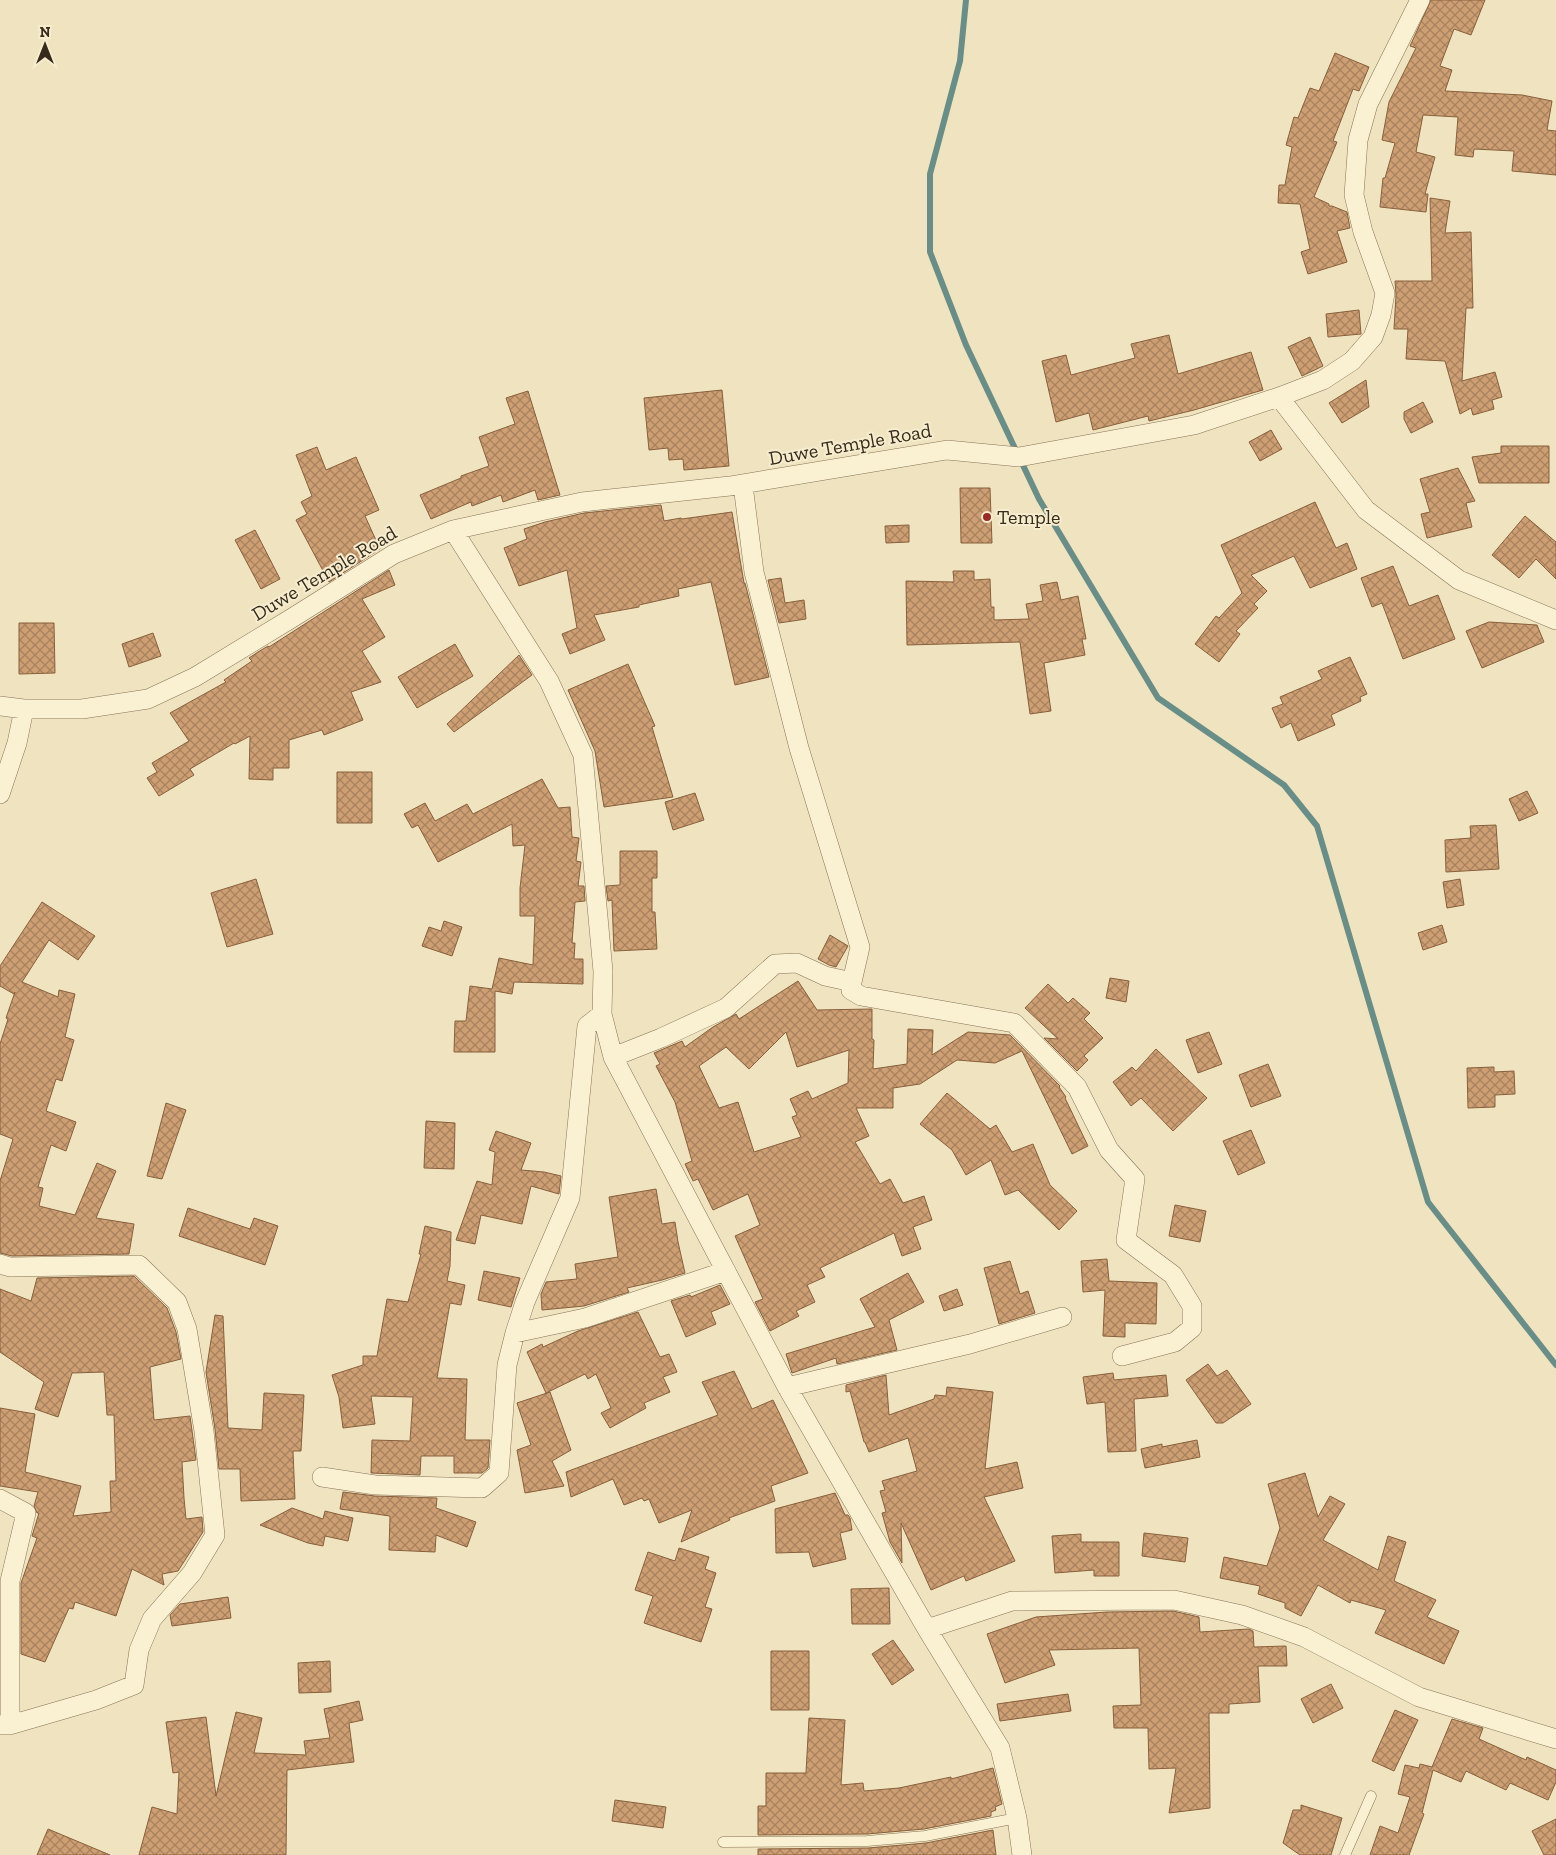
<svg xmlns="http://www.w3.org/2000/svg" width="1556" height="1855" viewBox="0 0 1556 1855" font-family="'Zilla Slab',serif">
<defs>
<pattern id="building-cross-hatch" width="8" height="8" patternUnits="userSpaceOnUse" patternTransform="scale(1.25)"><rect width="8" height="8" fill="#ce9f73"/><path d="M0 0l8 8M0 8l8-8" fill="none" stroke="#a8825e"/></pattern>
</defs>
<rect width="100%" height="100%" fill="#efe4bf"/>
<g fill="none" stroke-linecap="round" stroke-linejoin="round">
<path stroke="#698e88" stroke-width="6" d="M 966,0 L 960,61 L 930,174 L 930,252 L 966,345 L 1039,499 L 1158,698 L 1284,785 L 1317,826 L 1428,1202 L 1556,1365"/>
</g>
<path fill="url(#building-cross-hatch)" stroke="#885f3c" fill-rule="evenodd" d="M 1431,0 L 1485,0 L 1471,35 L 1454,29 L 1440,66 L 1452,70 L 1445,91 L 1522,95 L 1552,101 L 1547,130 L 1556,131 L 1556,175 L 1512,171 L 1514,151 L 1474,149 L 1473,157 L 1455,155 L 1458,117 L 1423,115 L 1416,152 L 1435,157 L 1425,194 L 1428,194 L 1426,212 L 1380,207 L 1383,178 L 1385,178 L 1395,143 L 1382,140 L 1389,102 L 1416,48 L 1410,46 Z
M 1335,53 L 1369,67 L 1359,91 L 1353,89 L 1333,141 L 1337,142 L 1314,197 L 1329,204 L 1329,206 L 1332,206 L 1347,212 L 1350,228 L 1337,231 L 1347,262 L 1308,274 L 1301,252 L 1310,249 L 1300,204 L 1278,203 L 1279,185 L 1285,185 L 1292,147 L 1286,145 L 1294,117 L 1298,118 L 1310,88 L 1319,91 Z
M 1430,198 L 1450,201 L 1445,233 L 1471,232 L 1473,308 L 1466,308 L 1462,381 L 1495,372 L 1502,397 L 1492,400 L 1494,409 L 1473,415 L 1471,408 L 1460,414 L 1445,361 L 1406,359 L 1408,329 L 1394,329 L 1396,295 L 1395,281 L 1432,281 Z
M 1359,310 L 1361,334 L 1328,337 L 1326,314 Z
M 1169,335 L 1178,374 L 1251,352 L 1263,390 L 1194,410 L 1149,421 L 1148,416 L 1093,430 L 1089,413 L 1056,422 L 1042,361 L 1066,355 L 1071,375 L 1135,358 L 1131,344 Z
M 1310,337 L 1323,366 L 1302,376 L 1288,347 Z
M 1366,380 L 1369,407 L 1342,423 L 1329,403 Z
M 722,390 L 729,466 L 684,470 L 683,459 L 669,460 L 668,448 L 649,450 L 644,398 Z
M 528,391 L 560,495 L 538,500 L 535,490 L 503,502 L 501,495 L 472,506 L 471,502 L 431,519 L 420,495 L 461,478 L 461,476 L 489,466 L 479,437 L 515,424 L 506,398 Z
M 1423,402 L 1433,422 L 1411,433 L 1404,419 L 1404,412 Z
M 1271,430 L 1282,449 L 1260,461 L 1249,442 Z
M 1501,446 L 1549,446 L 1549,483 L 1479,483 L 1472,457 L 1501,453 Z
M 317,447 L 326,470 L 356,457 L 379,510 L 365,516 L 380,549 L 329,582 L 296,520 L 307,514 L 301,502 L 312,496 L 296,455 Z
M 1458,468 L 1475,501 L 1466,503 L 1472,527 L 1427,538 L 1421,514 L 1430,512 L 1420,479 Z
M 960,488 L 990,488 L 992,543 L 961,543 Z
M 1315,502 L 1336,548 L 1347,543 L 1357,569 L 1310,588 L 1294,556 L 1251,575 L 1267,591 L 1254,604 L 1258,608 L 1236,631 L 1240,634 L 1219,662 L 1195,644 L 1216,616 L 1219,618 L 1242,593 L 1221,545 Z
M 661,505 L 664,521 L 681,518 L 682,519 L 732,512 L 744,583 L 745,583 L 769,677 L 735,685 L 711,582 L 678,589 L 679,596 L 639,605 L 639,607 L 594,615 L 605,640 L 570,654 L 562,634 L 577,628 L 567,570 L 519,586 L 504,548 L 527,539 L 524,529 L 545,522 L 584,513 Z
M 1525,516 L 1556,542 L 1556,579 L 1536,559 L 1519,578 L 1492,555 Z
M 909,525 L 909,542 L 886,543 L 885,526 Z
M 255,530 L 280,579 L 261,589 L 235,540 Z
M 1393,566 L 1409,606 L 1438,595 L 1455,639 L 1403,659 L 1382,603 L 1372,607 L 1361,578 Z
M 389,570 L 395,585 L 362,599 L 385,637 L 362,651 L 381,682 L 351,692 L 363,720 L 324,735 L 322,730 L 289,740 L 289,768 L 273,768 L 273,780 L 249,779 L 250,736 L 235,744 L 234,743 L 190,769 L 194,775 L 159,796 L 147,778 L 157,772 L 152,763 L 189,741 L 170,713 L 226,682 L 224,680 L 252,661 L 249,658 L 258,652 L 268,646 L 269,647 Z
M 953,571 L 974,571 L 974,580 L 990,579 L 991,607 L 994,607 L 994,620 L 1029,619 L 1026,604 L 1043,601 L 1040,585 L 1057,582 L 1061,600 L 1078,596 L 1086,639 L 1082,639 L 1085,655 L 1044,663 L 1051,711 L 1030,714 L 1020,642 L 907,645 L 906,581 L 954,582 Z
M 781,578 L 785,603 L 804,600 L 806,619 L 779,623 L 768,580 Z
M 1489,622 L 1537,625 L 1544,642 L 1482,668 L 1466,631 Z
M 19,623 L 54,623 L 55,673 L 19,674 Z
M 153,633 L 161,656 L 129,667 L 122,644 Z
M 455,644 L 473,676 L 417,708 L 398,677 Z
M 519,655 L 532,675 L 454,732 L 447,724 Z
M 1350,657 L 1367,694 L 1360,697 L 1361,701 L 1331,715 L 1335,725 L 1298,741 L 1291,723 L 1281,728 L 1272,708 L 1283,704 L 1280,697 L 1322,679 L 1318,671 Z
M 628,664 L 655,726 L 652,727 L 673,797 L 604,807 L 595,751 L 568,690 Z
M 337,772 L 372,772 L 372,823 L 337,823 Z
M 542,779 L 558,808 L 570,807 L 572,837 L 579,838 L 576,861 L 581,862 L 578,886 L 584,886 L 585,901 L 575,902 L 572,943 L 575,943 L 574,959 L 583,959 L 583,984 L 514,982 L 512,994 L 495,991 L 495,1052 L 454,1052 L 455,1021 L 466,1021 L 470,986 L 492,989 L 499,958 L 533,965 L 535,916 L 520,916 L 520,888 L 525,845 L 513,846 L 512,824 L 438,862 L 418,825 L 412,828 L 404,814 L 425,803 L 435,821 L 467,804 L 473,814 Z
M 1527,791 L 1538,813 L 1519,821 L 1509,799 Z
M 695,793 L 704,820 L 673,830 L 665,802 Z
M 1496,825 L 1499,869 L 1446,872 L 1445,840 L 1471,838 L 1470,826 Z
M 620,851 L 657,851 L 657,878 L 652,878 L 652,912 L 655,912 L 657,949 L 614,951 L 612,900 L 608,901 L 606,886 L 620,885 Z
M 256,879 L 273,934 L 227,947 L 211,893 Z
M 1460,879 L 1464,905 L 1447,908 L 1443,882 Z
M 42,902 L 95,936 L 78,960 L 49,940 L 22,982 L 58,997 L 59,990 L 75,994 L 65,1037 L 74,1040 L 62,1081 L 56,1079 L 46,1111 L 76,1122 L 66,1151 L 51,1145 L 38,1187 L 43,1188 L 39,1206 L 75,1215 L 97,1163 L 116,1171 L 96,1218 L 134,1224 L 129,1254 L 12,1256 L 0,1253 L 0,1181 L 13,1139 L 0,1134 L 0,1044 L 8,1019 L 6,1018 L 15,992 L 14,994 L 0,986 L 0,966 Z
M 444,921 L 462,927 L 452,956 L 422,946 L 429,927 L 441,931 Z
M 1442,925 L 1447,942 L 1423,950 L 1418,933 Z
M 830,935 L 848,946 L 836,967 L 829,965 L 818,959 Z
M 1110,978 L 1129,981 L 1126,1002 L 1106,998 Z
M 798,981 L 817,1010 L 872,1009 L 872,1039 L 874,1040 L 873,1069 L 907,1064 L 908,1029 L 933,1030 L 932,1055 L 968,1032 L 1010,1035 L 1060,1086 L 1059,1087 L 1066,1097 L 1065,1098 L 1088,1146 L 1072,1154 L 1022,1051 L 995,1063 L 957,1060 L 920,1084 L 893,1088 L 893,1108 L 856,1108 L 869,1136 L 855,1142 L 880,1184 L 890,1179 L 903,1203 L 924,1196 L 932,1220 L 913,1227 L 921,1249 L 902,1256 L 894,1233 L 820,1268 L 825,1277 L 807,1285 L 815,1302 L 796,1311 L 799,1316 L 770,1331 L 755,1302 L 763,1299 L 735,1236 L 760,1225 L 748,1194 L 713,1210 L 698,1179 L 693,1181 L 685,1164 L 692,1161 L 675,1102 L 656,1066 L 660,1064 L 654,1053 L 682,1041 L 685,1047 L 713,1027 L 736,1014 L 739,1019 ZM 786,1032 L 797,1067 L 849,1050 L 848,1083 L 812,1099 L 808,1091 L 790,1099 L 797,1115 L 792,1117 L 801,1137 L 754,1152 L 738,1102 L 719,1108 L 699,1066 L 726,1047 L 749,1069 Z
M 1048,984 L 1068,1003 L 1073,998 L 1090,1013 L 1084,1019 L 1103,1038 L 1084,1056 L 1088,1060 L 1077,1071 L 1044,1038 L 1058,1039 L 1025,1008 Z
M 1209,1032 L 1222,1064 L 1198,1073 L 1186,1040 Z
M 1156,1049 L 1207,1098 L 1173,1131 L 1141,1098 L 1131,1106 L 1113,1082 L 1132,1067 L 1136,1071 Z
M 1268,1064 L 1281,1096 L 1251,1107 L 1239,1075 Z
M 1494,1067 L 1494,1072 L 1514,1071 L 1515,1094 L 1495,1095 L 1495,1107 L 1468,1108 L 1467,1068 Z
M 947,1093 L 990,1129 L 996,1125 L 1012,1152 L 1033,1144 L 1050,1185 L 1077,1211 L 1059,1230 L 1018,1190 L 1005,1195 L 991,1160 L 966,1175 L 952,1150 L 920,1124 Z
M 166,1103 L 186,1110 L 162,1179 L 147,1176 Z
M 426,1121 L 455,1123 L 454,1169 L 424,1168 Z
M 1251,1130 L 1265,1163 L 1238,1175 L 1223,1141 Z
M 496,1131 L 531,1143 L 521,1170 L 544,1172 L 561,1176 L 559,1194 L 531,1186 L 522,1224 L 481,1215 L 475,1244 L 456,1240 L 477,1181 L 492,1185 L 495,1152 L 489,1150 Z
M 656,1189 L 662,1224 L 675,1222 L 678,1242 L 685,1273 L 662,1280 L 627,1288 L 629,1292 L 584,1306 L 542,1310 L 541,1294 L 546,1282 L 577,1279 L 575,1264 L 618,1257 L 609,1197 Z
M 1175,1205 L 1206,1211 L 1200,1242 L 1169,1236 Z
M 188,1208 L 250,1229 L 254,1218 L 278,1226 L 265,1265 L 179,1236 Z
M 425,1226 L 451,1232 L 450,1266 L 447,1281 L 465,1285 L 461,1305 L 450,1303 L 437,1378 L 467,1379 L 465,1440 L 490,1440 L 488,1468 L 482,1473 L 454,1473 L 454,1456 L 421,1456 L 420,1475 L 371,1473 L 372,1440 L 410,1441 L 413,1397 L 371,1396 L 375,1424 L 343,1428 L 339,1397 L 332,1375 L 363,1365 L 363,1356 L 377,1356 L 387,1299 L 408,1302 L 421,1254 L 419,1254 Z
M 1107,1259 L 1109,1281 L 1157,1283 L 1156,1324 L 1125,1323 L 1125,1337 L 1103,1336 L 1105,1290 L 1083,1292 L 1081,1261 Z
M 1010,1261 L 1020,1294 L 1028,1291 L 1035,1313 L 999,1324 L 984,1268 Z
M 484,1271 L 520,1278 L 511,1307 L 478,1300 Z
M 908,1273 L 924,1302 L 889,1320 L 897,1350 L 837,1364 L 836,1358 L 792,1373 L 786,1354 L 875,1327 L 860,1299 Z
M 134,1276 L 167,1308 L 176,1332 L 181,1359 L 150,1367 L 154,1420 L 190,1416 L 196,1460 L 182,1462 L 184,1498 L 186,1519 L 202,1517 L 203,1532 L 178,1571 L 162,1574 L 164,1585 L 132,1569 L 116,1616 L 75,1602 L 73,1609 L 69,1608 L 45,1662 L 21,1654 L 21,1583 L 37,1538 L 32,1536 L 39,1513 L 37,1513 L 34,1506 L 38,1492 L 0,1486 L 0,1408 L 35,1414 L 25,1472 L 81,1486 L 73,1516 L 111,1512 L 110,1481 L 116,1481 L 114,1415 L 107,1415 L 104,1372 L 72,1373 L 58,1417 L 35,1409 L 44,1382 L 0,1352 L 0,1289 L 31,1301 L 37,1278 Z
M 720,1285 L 730,1304 L 711,1312 L 716,1324 L 686,1337 L 671,1301 L 690,1295 L 691,1297 Z
M 957,1289 L 963,1305 L 944,1311 L 939,1296 Z
M 638,1312 L 660,1357 L 669,1354 L 677,1372 L 663,1377 L 670,1392 L 644,1403 L 646,1408 L 610,1428 L 601,1413 L 611,1408 L 596,1374 L 588,1379 L 585,1374 L 546,1393 L 527,1352 L 542,1344 L 543,1347 L 578,1331 Z
M 215,1315 L 223,1316 L 228,1428 L 262,1430 L 264,1393 L 304,1395 L 301,1451 L 293,1451 L 295,1499 L 241,1501 L 240,1469 L 219,1469 L 215,1429 L 206,1372 Z
M 1208,1364 L 1217,1376 L 1227,1370 L 1251,1404 L 1223,1423 L 1216,1423 L 1186,1380 Z
M 734,1371 L 752,1409 L 773,1400 L 808,1473 L 771,1486 L 775,1501 L 729,1518 L 730,1520 L 681,1542 L 692,1510 L 659,1523 L 649,1499 L 644,1501 L 642,1498 L 624,1505 L 613,1479 L 571,1497 L 566,1472 L 718,1415 L 702,1382 Z
M 1113,1373 L 1114,1380 L 1166,1375 L 1168,1396 L 1134,1399 L 1136,1451 L 1108,1452 L 1105,1402 L 1087,1404 L 1083,1377 Z
M 886,1375 L 889,1415 L 934,1399 L 935,1395 L 946,1396 L 947,1387 L 993,1392 L 985,1469 L 1017,1462 L 1023,1488 L 984,1497 L 1015,1561 L 966,1581 L 964,1576 L 931,1590 L 901,1523 L 902,1563 L 890,1542 L 882,1513 L 886,1512 L 880,1491 L 885,1490 L 882,1481 L 917,1471 L 908,1438 L 869,1452 L 865,1442 L 864,1442 L 850,1391 L 846,1392 L 846,1385 Z
M 550,1392 L 571,1450 L 552,1461 L 564,1486 L 525,1493 L 517,1450 L 531,1445 L 517,1403 Z
M 1197,1440 L 1200,1457 L 1145,1468 L 1141,1449 L 1162,1444 L 1162,1447 Z
M 1305,1473 L 1318,1517 L 1330,1496 L 1345,1504 L 1323,1540 L 1378,1570 L 1388,1536 L 1406,1542 L 1394,1581 L 1436,1600 L 1427,1617 L 1459,1631 L 1444,1664 L 1375,1633 L 1386,1610 L 1351,1600 L 1350,1603 L 1318,1585 L 1301,1616 L 1285,1608 L 1285,1603 L 1258,1594 L 1260,1586 L 1220,1578 L 1224,1557 L 1267,1566 L 1280,1528 L 1268,1484 Z
M 343,1492 L 375,1496 L 437,1498 L 436,1508 L 476,1522 L 467,1547 L 436,1535 L 435,1552 L 389,1550 L 390,1516 L 340,1509 Z
M 835,1493 L 845,1515 L 848,1515 L 850,1518 L 852,1530 L 840,1533 L 846,1559 L 813,1567 L 809,1552 L 776,1553 L 775,1509 Z
M 292,1508 L 323,1519 L 325,1511 L 353,1518 L 348,1541 L 325,1536 L 323,1546 L 308,1543 L 260,1525 Z
M 1144,1533 L 1188,1538 L 1185,1562 L 1142,1556 Z
M 1081,1534 L 1081,1542 L 1119,1542 L 1119,1576 L 1094,1576 L 1094,1570 L 1055,1573 L 1052,1536 Z
M 679,1548 L 709,1557 L 705,1569 L 716,1573 L 705,1607 L 712,1609 L 701,1642 L 644,1623 L 653,1596 L 635,1590 L 648,1552 L 675,1561 Z
M 889,1588 L 890,1624 L 852,1624 L 851,1589 Z
M 228,1597 L 231,1618 L 172,1626 L 170,1615 L 180,1604 Z
M 1173,1611 L 1199,1617 L 1200,1632 L 1249,1629 L 1253,1631 L 1254,1647 L 1286,1646 L 1287,1666 L 1258,1666 L 1260,1702 L 1229,1704 L 1229,1713 L 1209,1713 L 1210,1808 L 1169,1813 L 1176,1768 L 1149,1769 L 1148,1728 L 1114,1728 L 1113,1706 L 1141,1705 L 1139,1648 L 1049,1650 L 1055,1665 L 1005,1683 L 987,1634 L 1036,1617 L 1107,1612 Z
M 893,1640 L 914,1670 L 892,1685 L 872,1654 Z
M 771,1651 L 809,1651 L 809,1710 L 771,1710 Z
M 330,1661 L 331,1692 L 299,1693 L 298,1663 Z
M 1331,1684 L 1343,1708 L 1313,1723 L 1301,1699 Z
M 1068,1694 L 1071,1711 L 1000,1721 L 997,1704 Z
M 359,1701 L 363,1720 L 349,1723 L 354,1762 L 287,1770 L 286,1855 L 139,1855 L 152,1807 L 177,1814 L 179,1772 L 173,1773 L 166,1722 L 206,1717 L 216,1796 L 236,1712 L 262,1718 L 254,1753 L 306,1755 L 304,1741 L 330,1738 L 324,1709 Z
M 1395,1710 L 1418,1720 L 1394,1771 L 1372,1761 Z
M 809,1718 L 845,1720 L 841,1785 L 863,1783 L 864,1791 L 899,1788 L 951,1777 L 951,1779 L 993,1768 L 1002,1804 L 995,1807 L 996,1810 L 991,1812 L 991,1816 L 924,1829 L 867,1834 L 758,1835 L 758,1806 L 766,1806 L 766,1773 L 806,1773 Z
M 1452,1719 L 1483,1728 L 1479,1739 L 1526,1760 L 1527,1757 L 1556,1770 L 1556,1782 L 1548,1800 L 1510,1783 L 1506,1790 L 1466,1771 L 1461,1782 L 1433,1770 L 1422,1813 L 1424,1814 L 1409,1855 L 1370,1855 L 1380,1826 L 1398,1833 L 1410,1797 L 1398,1794 L 1405,1765 L 1419,1768 L 1420,1764 L 1432,1767 Z
M 615,1800 L 666,1807 L 663,1828 L 612,1821 Z
M 1301,1805 L 1342,1818 L 1331,1855 L 1300,1855 L 1283,1843 L 1293,1810 L 1301,1810 Z
M 1556,1819 L 1556,1855 L 1544,1855 L 1532,1831 Z
M 48,1829 L 110,1855 L 37,1855 Z
M 993,1830 L 996,1855 L 758,1855 L 758,1849 L 868,1848 L 926,1843 Z"/>
<g fill="none" stroke-linecap="round" stroke-linejoin="round">
<g stroke="#887457" stroke-width="11">
<path id="lane" d="M 723,1842 L 867,1841 L 925,1836 L 1017,1818
M 1345,1855 L 1371,1796"/>
</g>
<g stroke="#887457" stroke-width="20">
<path id="street" d="M 1279,397 L 1366,510 L 1459,580 L 1556,620
M 453,530 L 549,681 L 583,755 L 603,971 L 602,1014 L 613,1057 L 787,1387 L 927,1629
M 0,706 L 24,709 L 82,709 L 148,699 L 195,677 L 292,618 L 394,554 L 453,530 L 582,502 L 730,486 L 947,450 L 1019,457 L 1194,425 L 1279,397 L 1323,380 L 1352,361 L 1373,337 L 1381,315 L 1385,293 L 1363,232 L 1354,195 L 1358,140 L 1368,104 L 1420,0
M 0,794 L 17,743 L 24,709
M 852,982 L 851,990 L 861,996 L 1014,1023 L 1077,1087 L 1109,1150 L 1135,1179 L 1126,1240 L 1173,1275 L 1192,1306 L 1192,1328 L 1175,1342 L 1122,1356
M 613,1057 L 661,1038 L 726,1008 L 775,964 L 797,963 L 825,976 L 852,982 L 860,947 L 799,748 L 754,572 L 743,485
M 0,1264 L 10,1267 L 139,1265 L 177,1302 L 187,1329 L 204,1431 L 215,1535 L 192,1573 L 152,1619 L 139,1650 L 134,1685 L 96,1700 L 10,1725 L 0,1725
M 515,1333 L 585,1318 L 726,1271
M 787,1387 L 970,1344 L 1062,1317
M 322,1477 L 375,1485 L 482,1488 L 499,1473 L 507,1365 L 515,1333 L 525,1302 L 570,1198 L 587,1026 L 602,1014
M 0,1499 L 26,1513 L 10,1581 L 10,1725
M 1022,1855 L 1017,1818 L 1000,1748 L 927,1629 L 1012,1601 L 1174,1600 L 1242,1615 L 1304,1637 L 1419,1697 L 1556,1739"/>
</g>
<use href="#lane" stroke="#faf0d2" stroke-width="10"/>
<use href="#street" stroke="#faf0d2" stroke-width="19"/>
</g>
<circle fill="#992b25" stroke="#f6edcf" stroke-width="2" cx="987" cy="517" r="5"/>
<g text-anchor="middle" dominant-baseline="central" stroke-width="4" stroke-linejoin="round" paint-order="stroke">
<g font-size="20" fill="#372b1c" stroke="#f6edcf">
<text transform="translate(850 444) rotate(-10)">Duwe Temple Road</text>
<text transform="translate(324 573) rotate(-31)">Duwe Temple Road</text>
</g>
<g font-size="20" fill="#372b1c" stroke="#f6edcf" text-anchor="start">
<text x="997" y="517">Temple</text>
</g>
</g>
<g transform="translate(45 45)" stroke="#f6edcf" stroke-width="4" paint-order="stroke">
<path d="M0-4L9 19L0 12L-9 19Z" fill="#372b1c"/>
<text y="-8" font-size="14" font-weight="bold" text-anchor="middle" fill="#372b1c">N</text>
</g>
</svg>
